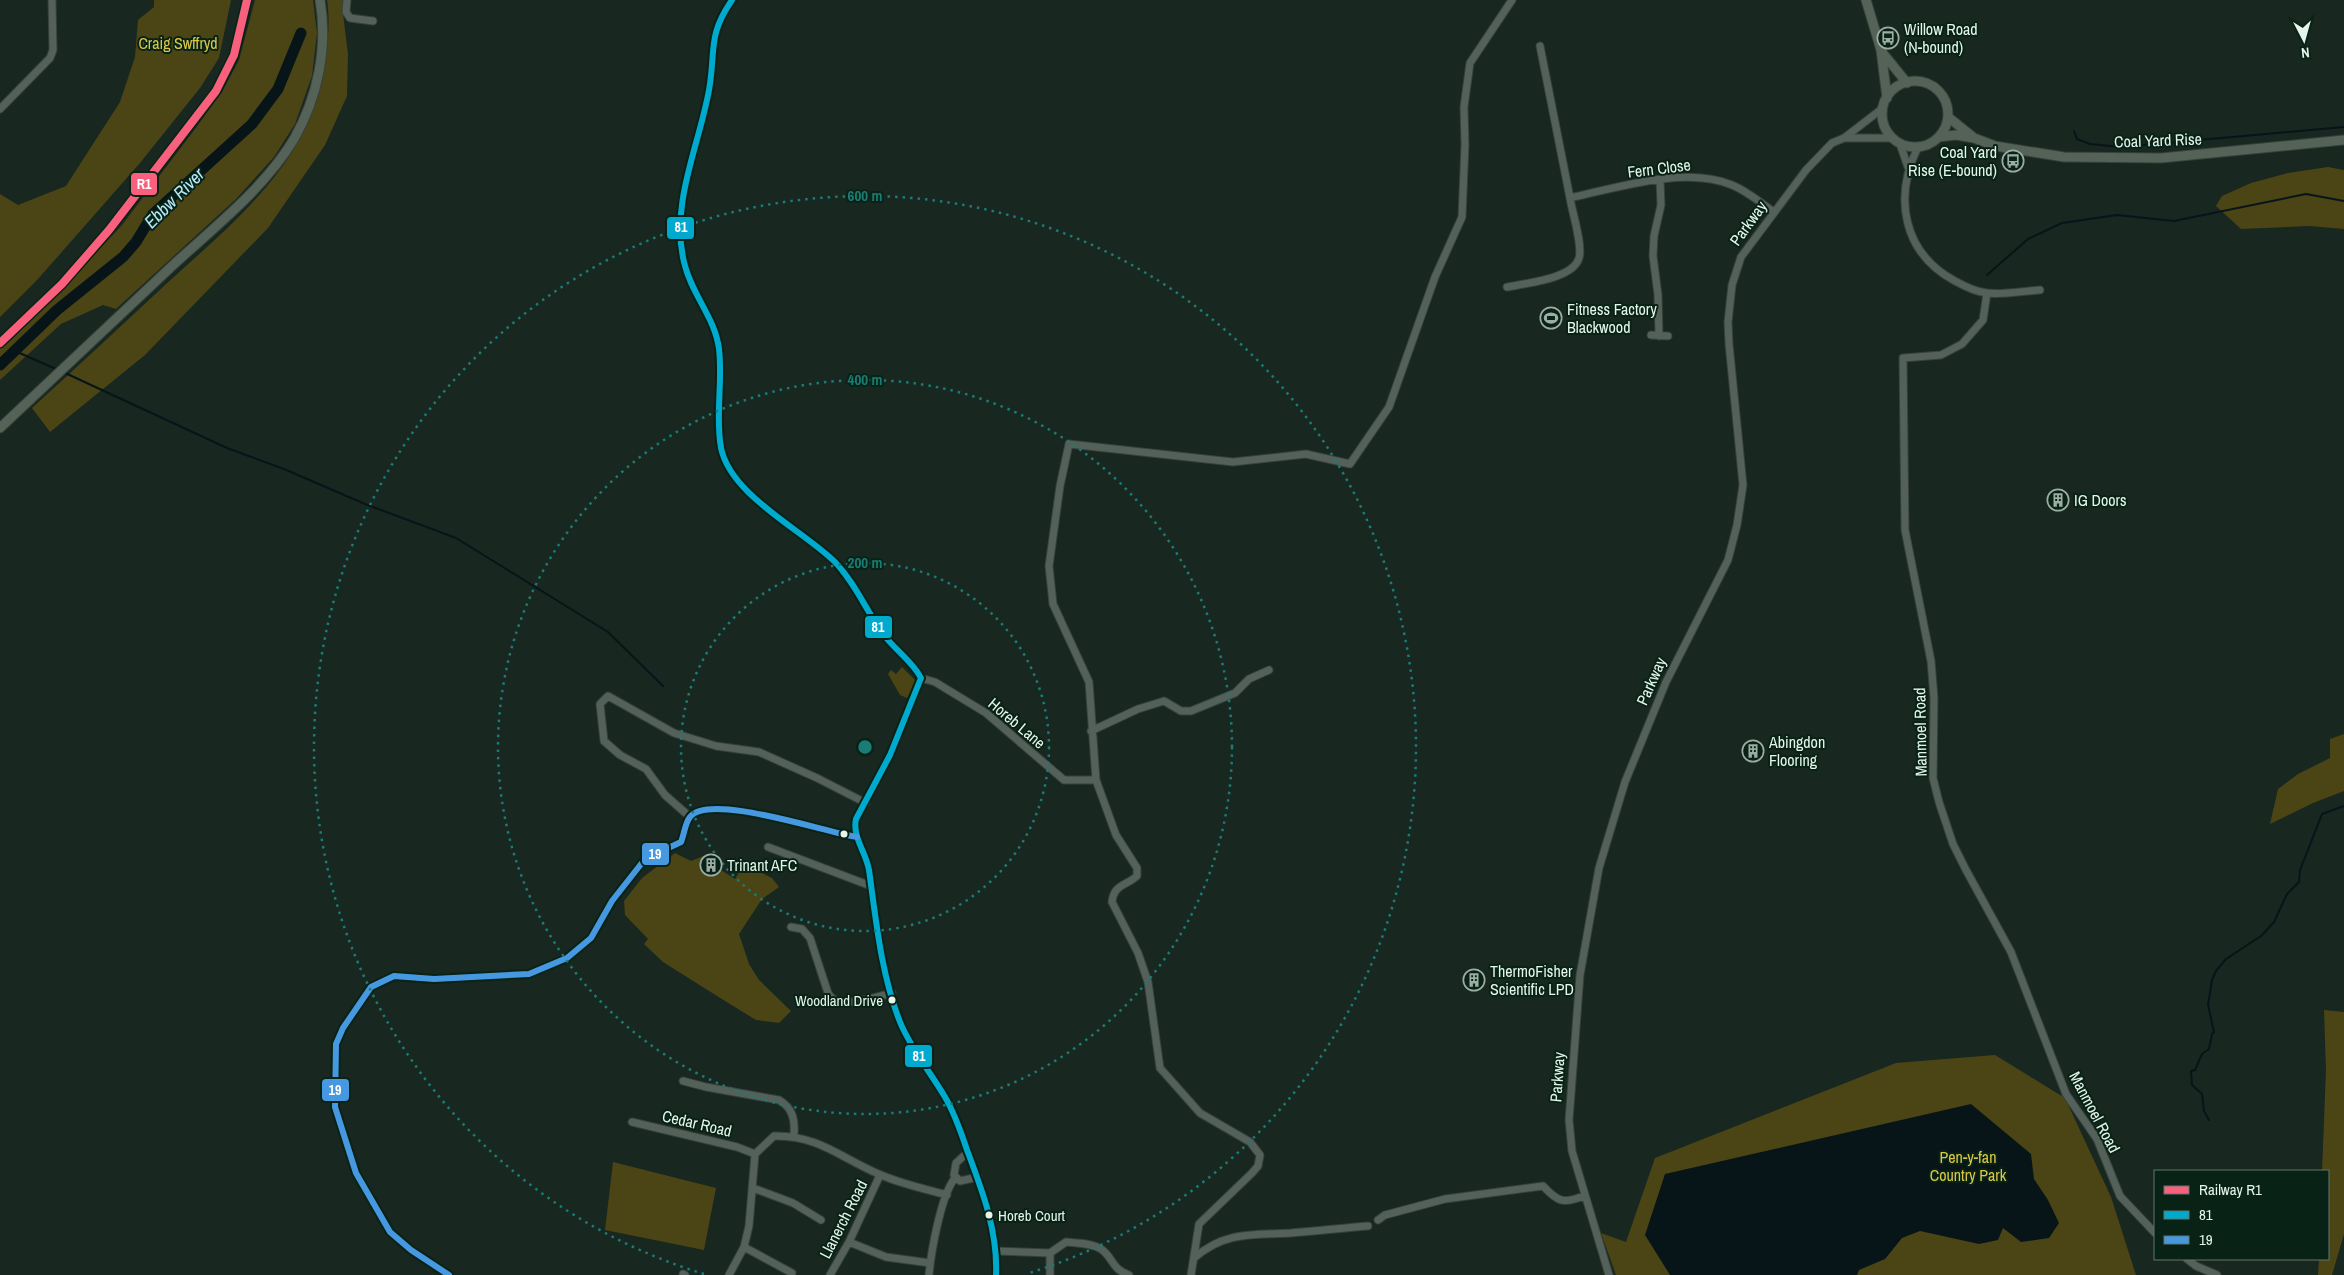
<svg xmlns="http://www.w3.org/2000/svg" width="2344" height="1275" viewBox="0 0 2344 1275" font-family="'Archivo Narrow',sans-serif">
<rect width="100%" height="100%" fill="#182720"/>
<path fill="#4b4515" d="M 154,0 L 231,0 L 219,58 L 200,88 L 140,163 L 38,279 L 0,317 L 0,194 L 18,205 L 66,186 L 120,102 L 135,57 L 138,20 L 154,7 Z
M 255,0 L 313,0 L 317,33 L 312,76 L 295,124 L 274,157 L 236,199 L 116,309 L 103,305 L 61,324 L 0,380 L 0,348 L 69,282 L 122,225 L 195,129 L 222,92 L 239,60 Z
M 327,0 L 345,0 L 343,14 L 348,54 L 347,96 L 325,145 L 268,228 L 145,355 L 50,432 L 32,408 C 77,367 121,326 165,285 C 237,219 314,160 326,57 C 328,39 330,18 327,0 Z
M 2328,167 L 2344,170 L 2344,229 L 2310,226 L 2241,229 L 2216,206 L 2222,196 L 2251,183 L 2288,173 Z
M 902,667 L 916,681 L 907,698 L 900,695 L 888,674 L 891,670 L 896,674 Z
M 2344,734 L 2344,791 L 2313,803 L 2270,824 L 2278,789 L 2298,774 L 2330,758 L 2330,739 Z
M 675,853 L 691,861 L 706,855 L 719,861 L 716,867 L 735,879 L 744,864 L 772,878 L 779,887 L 762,899 L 739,934 L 749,964 L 759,980 L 791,1011 L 779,1023 L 756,1020 L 725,1001 L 663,962 L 644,944 L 648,939 L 625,915 L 624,901 L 642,878 Z
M 2324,1010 L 2344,1012 L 2344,1234 L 2332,1275 L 2318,1275 L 2319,1259 L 2328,1259 L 2328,1171 L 2322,1171 L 2326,1070 Z
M 1995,1055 L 2065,1098 L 2111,1197 L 2136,1275 L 1616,1275 L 1601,1233 L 1626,1242 L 1655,1158 L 1896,1063 Z
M 613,1162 L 716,1188 L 704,1250 L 605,1230 Z"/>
<path fill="#071519" d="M 1971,1104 L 2031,1154 L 2034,1179 L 2048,1200 L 2059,1223 L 2049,1238 L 2021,1242 L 2003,1228 L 1998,1240 L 1979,1244 L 1920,1231 L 1902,1238 L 1885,1259 L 1859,1270 L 1857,1275 L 1670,1275 L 1645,1235 L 1665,1174 Z"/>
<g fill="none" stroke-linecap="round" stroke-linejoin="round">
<path stroke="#071519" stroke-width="2" d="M 2074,131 L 2077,139 L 2090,144 L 2121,147 L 2344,127
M 1987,275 L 2028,239 L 2062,223 L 2117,215 L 2174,221 L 2306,194 L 2344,201
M 15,351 L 56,369
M 63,372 L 227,448 L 284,469 L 365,504 L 456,538 L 608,632 L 663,686
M 2209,1120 L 2204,1111 L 2202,1094 L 2192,1085 L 2191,1071 L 2195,1070 L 2202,1054 L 2209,1049 L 2212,1034 L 2214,1032 L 2208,1005 L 2212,980 L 2216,971 L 2226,959 L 2261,936 L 2274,922 L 2287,894 L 2299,882 L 2300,870 L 2322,814 L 2344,806"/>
<path stroke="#071519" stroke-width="11" d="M 0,365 L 57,310 L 123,257 L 136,242 L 153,214 L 252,124 L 278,89 L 301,33"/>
<g stroke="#36413b" stroke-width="9">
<path id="minor" d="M 347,0 L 346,12 L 350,18 L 373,21
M 732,0 C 707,36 716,51 709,90 C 699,146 670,204 684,262 C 691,294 715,317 719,349 C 723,382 715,416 721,448 C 731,496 803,530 835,562 C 856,584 866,611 884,635 C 895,650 913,662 921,678 L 890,755 L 856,819 C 852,837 866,852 869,870 C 876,920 881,974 900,1022 C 911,1049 931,1073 945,1097 C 955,1114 961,1132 967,1150 C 982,1190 998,1231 996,1275
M 1540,46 L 1570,198 C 1619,187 1684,166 1732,185 C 1747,191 1761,203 1774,212
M 0,109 L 50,58 L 53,50 L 52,0
M 1844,138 L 1891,138
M 1900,144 L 1908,167
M 1918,147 C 1893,198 1903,253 1955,281 C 1964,286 1976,292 1987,293 C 2003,295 2023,291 2040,290
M 1507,287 C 1526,283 1573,279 1579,258 C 1583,245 1572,212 1570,198
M 1987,293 L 1983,320 L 1962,344 L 1941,355 L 1903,358 L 1905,530 L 1931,661 L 1934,698 L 1933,778 L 1939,802 L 1953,844 L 1966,870 L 2011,952 L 2066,1094 L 2097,1139 L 2120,1196 L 2155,1233
M 1651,335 L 1668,336
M 1659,336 L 1658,295 L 1653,256 L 1654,236 L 1661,205 L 1660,180
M 921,678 L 935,682 L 986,713 L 1064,780 L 1096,780
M 1091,731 L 1138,709 L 1164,701 L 1181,711 L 1191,711 L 1235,693 L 1249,679 L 1269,670
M 690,817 L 665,795 L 646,769 L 620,755 L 604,741 L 600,704 L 608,696 L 674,733 L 716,746 L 759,752 L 817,778 L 866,803
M 768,847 L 871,886
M 791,927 L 802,929 L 810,938 L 828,993 C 836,1011 876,997 892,993
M 683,1081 L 706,1087 L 779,1100 C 793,1108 795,1120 794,1135
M 632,1122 L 737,1147 L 755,1154
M 968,1152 L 956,1163 L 954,1175 L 960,1181 L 978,1177
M 753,1188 L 793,1203 L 821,1220
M 1378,1220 L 1385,1215 L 1445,1199 L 1543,1186 C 1558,1202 1563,1204 1584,1196
M 849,1242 L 886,1257 L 930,1263
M 744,1247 L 792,1273
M 995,1251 L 1050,1253 L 1050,1275
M 1050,1253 L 1066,1242 C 1077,1243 1092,1243 1101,1249 C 1114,1258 1111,1269 1129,1275
M 1194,1258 C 1225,1231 1253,1235 1291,1233 C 1317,1231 1343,1228 1368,1226
M 2187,1259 L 2196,1266 L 2217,1275
M 683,1274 L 685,1275
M 449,1275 L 411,1250 L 390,1232 L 356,1173 L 335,1107 L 336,1044 L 343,1028 L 371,987 L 394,976 L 434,979 L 529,974 L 567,958 L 591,938 L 612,901 L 645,859 L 681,842 C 684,835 685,823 690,817 C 709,792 827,833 857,837
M 729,1275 L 744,1247 L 749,1226 L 755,1154 L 774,1136 C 819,1135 842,1159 881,1175 C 902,1184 925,1189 947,1195
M 830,1275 L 849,1242 L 880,1175
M 929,1275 C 931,1252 941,1195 955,1178
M 1191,1275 L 1199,1224 L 1252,1173 L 1258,1166 L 1260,1155 L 1250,1142 L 1200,1113 L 1160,1068 L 1148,982 L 1138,953 L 1112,902 C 1114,884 1126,886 1137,876 L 1137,868 L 1116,835 L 1096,780 L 1089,682 L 1053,604 L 1049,566 L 1060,486 L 1069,444 L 1233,462 L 1306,454 L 1350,464 L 1389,407 L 1435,277 L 1462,217 L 1465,145 L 1464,107 L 1470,63 L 1512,0
M 1609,1275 L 1572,1151 L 1569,1120 L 1580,975 L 1599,868 L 1625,782 L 1666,682 L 1728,560 L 1737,525 L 1743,485 L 1729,344 L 1728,322 L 1732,285 L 1741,257 L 1806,170 L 1832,143 L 1844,138 L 1883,108"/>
</g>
<g stroke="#36413b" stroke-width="11">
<path id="major" d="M 1866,0 L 1881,50 L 1887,98
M 1881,51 L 1907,83
M1882 114a33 33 0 1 1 66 0a33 33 0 1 1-66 0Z
M 1948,117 L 1973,137
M 1939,137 L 1956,135 L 1974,138 L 1995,146 L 2064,157 L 2161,158 L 2344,140
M 0,428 C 57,375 114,320 171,267 C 213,228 264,189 294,139 C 318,97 328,47 320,0"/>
</g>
<use href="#minor" stroke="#54605a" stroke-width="7"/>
<use href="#major" stroke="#546257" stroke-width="9"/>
<g stroke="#082316" stroke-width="10">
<path id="bus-1" d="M 732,0 C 707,36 716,51 709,90 C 699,146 670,204 684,262 C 691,294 715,317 719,349 C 723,382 715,416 721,448 C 731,496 803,530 835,562 C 856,584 866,611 884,635 C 895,650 913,662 921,678 L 890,755 L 856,819 C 852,837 866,852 869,870 C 876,920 881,974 900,1022 C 911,1049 931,1073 945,1097 C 955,1114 961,1132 967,1150 C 982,1190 998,1231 996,1275"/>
</g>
<g stroke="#082316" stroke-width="10">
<path id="bus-2" d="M 449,1275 L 411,1250 L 390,1232 L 356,1173 L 335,1107 L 336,1044 L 343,1028 L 371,987 L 394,976 L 434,979 L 529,974 L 567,958 L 591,938 L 612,901 L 645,859 L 681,842 C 684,835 685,823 690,817 C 709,792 827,833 857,837"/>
</g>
<use href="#bus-1" stroke="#00a9ce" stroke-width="6"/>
<use href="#bus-2" stroke="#4699e1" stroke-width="6"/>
<g stroke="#082316" stroke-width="11">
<path id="rail-1" d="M 0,343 L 62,284 L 109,230 L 216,91 L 234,55 L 247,0"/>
</g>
<use href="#rail-1" stroke="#f8607d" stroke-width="8"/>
</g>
<g fill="none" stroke="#1a7c74" stroke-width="2.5" stroke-dasharray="2.5 5">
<circle cx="865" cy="747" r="184"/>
<circle cx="865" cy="747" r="367"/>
<path d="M704 1274A551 551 0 1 1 1026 1274"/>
</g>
<defs>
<g id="bus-ring" transform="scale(1.125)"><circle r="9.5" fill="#082316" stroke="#9dada5" stroke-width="1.5"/><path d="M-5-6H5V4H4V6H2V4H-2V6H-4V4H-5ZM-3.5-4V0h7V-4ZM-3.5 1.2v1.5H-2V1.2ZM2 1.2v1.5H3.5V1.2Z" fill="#9dada5"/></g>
<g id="stadium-ring" transform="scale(1.125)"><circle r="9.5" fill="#082316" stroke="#9dada5" stroke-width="1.5"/><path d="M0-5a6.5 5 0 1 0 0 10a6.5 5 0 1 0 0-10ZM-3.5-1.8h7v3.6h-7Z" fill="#9dada5"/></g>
<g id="building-ring" transform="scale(1.125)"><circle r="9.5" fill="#082316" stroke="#9dada5" stroke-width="1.5"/><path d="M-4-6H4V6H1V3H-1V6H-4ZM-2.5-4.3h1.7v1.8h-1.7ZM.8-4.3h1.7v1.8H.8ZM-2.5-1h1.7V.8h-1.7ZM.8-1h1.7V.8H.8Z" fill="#9dada5"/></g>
</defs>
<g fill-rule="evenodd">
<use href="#bus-ring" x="1888" y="38"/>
<use href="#bus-ring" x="2013" y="161"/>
<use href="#stadium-ring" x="1551" y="318"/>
<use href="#building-ring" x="2058" y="500"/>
<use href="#building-ring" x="1753" y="751"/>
<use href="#building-ring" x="711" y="865"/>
<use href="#building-ring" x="1474" y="980"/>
</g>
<g fill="#e5f5ec" stroke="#082316" stroke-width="2">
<circle cx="844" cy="834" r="4.5"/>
<circle cx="892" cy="1000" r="4.5"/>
<circle cx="989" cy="1215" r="4.5"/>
</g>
<g text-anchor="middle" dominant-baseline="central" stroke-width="4" stroke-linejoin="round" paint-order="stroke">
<g font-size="15" fill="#e5f5ec" stroke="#082316" text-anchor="end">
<text x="883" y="1000">Woodland Drive</text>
<text x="998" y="1215" text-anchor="start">Horeb Court</text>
</g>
<g font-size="16" fill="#e5f5ec" stroke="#082316" text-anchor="start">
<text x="1904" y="29">Willow Road<tspan x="1904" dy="18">(N-bound)</tspan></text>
<text x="1997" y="152" text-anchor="end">Coal Yard<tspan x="1997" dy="18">Rise (E-bound)</tspan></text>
<text x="1567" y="309">Fitness Factory<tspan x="1567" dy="18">Blackwood</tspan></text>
<text x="2074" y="500">IG Doors</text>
<text x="1769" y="742">Abingdon<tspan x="1769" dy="18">Flooring</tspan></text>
<text x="727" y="865">Trinant AFC</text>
<text x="1490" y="971">ThermoFisher<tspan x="1490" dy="18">Scientific LPD</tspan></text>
</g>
<g font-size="16" fill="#dcc748" stroke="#082316">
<text x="178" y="43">Craig Swffryd</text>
<text x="1968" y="1157">Pen-y-fan<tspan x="1968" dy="18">Country Park</tspan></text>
</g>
<g font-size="16" fill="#e5f5ec" stroke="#082316">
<text transform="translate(2158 140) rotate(-2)">Coal Yard Rise</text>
<text transform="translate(1659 168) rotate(-7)">Fern Close</text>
<text transform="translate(1748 223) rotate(-54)">Parkway</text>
<text transform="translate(1651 681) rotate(-66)">Parkway</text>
<text transform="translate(1017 723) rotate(40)">Horeb Lane</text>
<text transform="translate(1920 732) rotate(-91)">Manmoel Road</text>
<text transform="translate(1557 1077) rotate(-86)">Parkway</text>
<text transform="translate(2095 1112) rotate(62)">Manmoel Road</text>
<text transform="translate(697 1123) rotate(13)">Cedar Road</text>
<text transform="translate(843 1219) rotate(-63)">Llanerch Road</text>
</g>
<g font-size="18" font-style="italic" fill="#b7eafc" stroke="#082316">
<text transform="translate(174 198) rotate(-45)">Ebbw River</text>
</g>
</g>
<circle cx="865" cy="747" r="8" fill="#1a7c74" stroke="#082316" stroke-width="2.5"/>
<g font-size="15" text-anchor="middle" font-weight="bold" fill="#1a7c74" stroke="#082316" stroke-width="4" stroke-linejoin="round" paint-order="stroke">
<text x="865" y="201">600 m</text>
<text x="865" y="385">400 m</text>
<text x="865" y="568">200 m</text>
</g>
<g stroke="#082316" stroke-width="2">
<rect x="130" y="172" width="28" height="24" rx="5" fill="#f8607d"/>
<rect x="666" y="216" width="29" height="24" rx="5" fill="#00a9ce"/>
<rect x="864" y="615" width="29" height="24" rx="5" fill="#00a9ce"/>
<rect x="641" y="842" width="29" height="24" rx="5" fill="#4699e1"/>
<rect x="904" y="1044" width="29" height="24" rx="5" fill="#00a9ce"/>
<rect x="321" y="1078" width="29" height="24" rx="5" fill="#4699e1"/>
</g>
<g font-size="14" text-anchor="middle" font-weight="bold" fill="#fff">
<text x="144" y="189">R1</text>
<text x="681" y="232">81</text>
<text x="878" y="632">81</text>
<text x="655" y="859">19</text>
<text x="919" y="1061">81</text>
<text x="335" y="1095">19</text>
</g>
<rect x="2154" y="1170" width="175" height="90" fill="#082316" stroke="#60776c"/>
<rect x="2164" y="1186" width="25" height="8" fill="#f8607d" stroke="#60776c"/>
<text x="2199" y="1195" font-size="15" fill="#e5f5ec">Railway R1</text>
<rect x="2164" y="1211" width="25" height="8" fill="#00a9ce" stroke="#60776c"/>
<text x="2199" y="1220" font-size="15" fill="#e5f5ec">81</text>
<rect x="2164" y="1236" width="25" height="8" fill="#4699e1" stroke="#60776c"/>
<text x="2199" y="1245" font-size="15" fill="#e5f5ec">19</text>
<g transform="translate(2304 40) rotate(174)" stroke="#082316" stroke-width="4" paint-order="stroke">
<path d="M0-4L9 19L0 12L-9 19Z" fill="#e5f5ec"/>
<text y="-8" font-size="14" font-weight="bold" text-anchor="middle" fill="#e5f5ec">N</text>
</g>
</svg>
